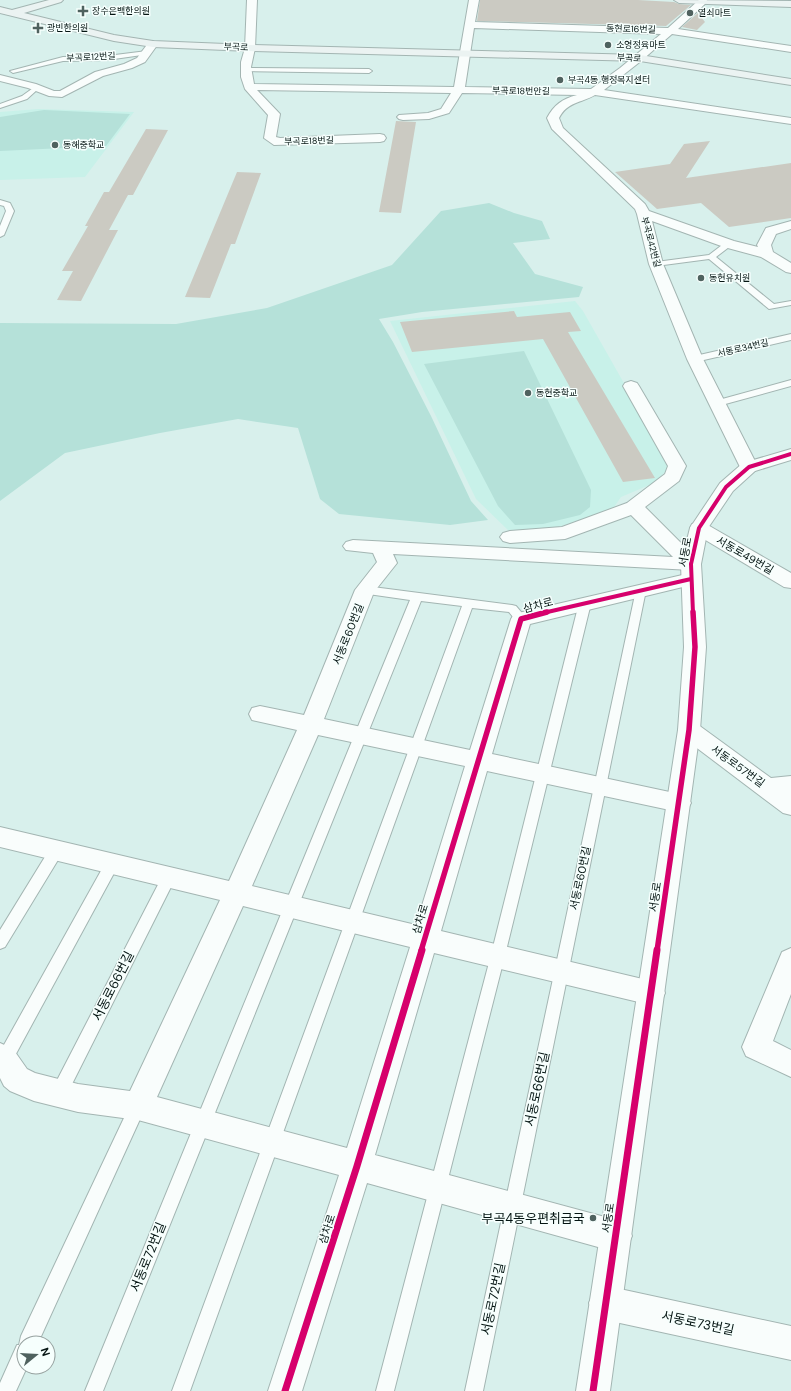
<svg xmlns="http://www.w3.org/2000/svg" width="791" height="1391" viewBox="0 0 791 1391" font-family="'DM Sans','Noto Sans KR',sans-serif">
<rect width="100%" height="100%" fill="#d8f0ec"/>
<path fill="#c8f1e9" d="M 38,109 L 134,112 L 85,177 L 0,180 L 0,112 Z
M 575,301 L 583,311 L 671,466 L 654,483 L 621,497 L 612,510 L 555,528 L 510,532 L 476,499 L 390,321 Z"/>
<path fill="#b5e1d9" d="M 44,110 L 130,114 L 106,146 L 0,151 L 0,117 Z
M 489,203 L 514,213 L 542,221 L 550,239 L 513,243 L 535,274 L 583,287 L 579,297 L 422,312 L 379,319 L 393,342 L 431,416 L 471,501 L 488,520 L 450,525 L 339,514 L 320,499 L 298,428 L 238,419 L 160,433 L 65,453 L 0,501 L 0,323 L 176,324 L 267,308 L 392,265 L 441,211 Z
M 524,351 L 591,490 L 590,507 L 580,515 L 543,524 L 515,525 L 498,506 L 424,364 Z"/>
<path fill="#cbcac2" d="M 480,0 L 638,0 L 674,2 L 679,4 L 691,5 L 666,26 L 477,21 Z
M 698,13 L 705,22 L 697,30 L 682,27 Z
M 396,121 L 416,122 L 401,213 L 379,212 Z
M 146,129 L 168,130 L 133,195 L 128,195 L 109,230 L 118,230 L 81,301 L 57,300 L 73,271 L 62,271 L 88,226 L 85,226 L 104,192 L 109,192 Z
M 710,141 L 686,178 L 791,163 L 791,218 L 729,227 L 701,203 L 657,209 L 615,172 L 670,164 L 684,144 Z
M 237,172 L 261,173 L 235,244 L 231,244 L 210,298 L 185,297 Z
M 514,311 L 517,317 L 570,312 L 581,331 L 568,332 L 655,478 L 623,482 L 543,339 L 412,352 L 400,322 Z"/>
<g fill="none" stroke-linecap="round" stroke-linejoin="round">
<g stroke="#a3b5b2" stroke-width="2">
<path id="service" d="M 147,51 L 149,52 L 149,54 L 107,60 L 63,61 L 13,73 L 10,71 L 63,57 L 107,56 Z
M 246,68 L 369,69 L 372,71 L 369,73 L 244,71 L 243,70 Z
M 36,86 L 39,88 L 38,89 L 27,99 L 0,108 L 0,104 L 22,96 Z
M 0,200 L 10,203 L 14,211 L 4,235 L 0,237 L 0,226 L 6,211 L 4,206 L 0,205 Z
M 726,242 L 732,242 L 733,244 L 716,257 L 774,304 L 791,301 L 791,305 L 769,309 L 709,259 L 656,266 L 652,264 L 656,262 L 709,255 Z
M 791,334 L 791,340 L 695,362 L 691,359 L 695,356 Z
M 791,380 L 791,386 L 718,406 L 713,403 L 715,401 Z
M 365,586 L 512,605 L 516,606 L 527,619 L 525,622 C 517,624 514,618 509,612 L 472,608 L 190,1391 L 172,1391 L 462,606 L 421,601 L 103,1391 L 85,1391 L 410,600 L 361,593 L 360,590 L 361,587 Z
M 641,586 L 645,587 L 646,590 L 483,1391 L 465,1391 L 636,590 L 637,587 Z
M 585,599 L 589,600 L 591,603 L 505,955 L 394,1391 L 376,1391 L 491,955 L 579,603 L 581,600 Z
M 56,845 L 61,847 L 63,851 L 61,855 L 5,947 L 0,949 L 0,930 L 51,847 Z
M 112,858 L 117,860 L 119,864 L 11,1063 L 5,1065 L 0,1063 L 0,1052 L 107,860 Z
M 169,871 L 174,873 L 176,877 L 64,1100 L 58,1103 L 52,1100 L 50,1095 L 52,1090 L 164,873 Z
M 138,1098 L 144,1101 L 146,1106 L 38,1343 L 24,1343 L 24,1367 L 27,1367 L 16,1391 L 0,1391 L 0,1383 L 17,1345 L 19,1345 L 21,1336 L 132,1101 Z"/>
</g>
<g stroke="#a3b5b2" stroke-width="2">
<path id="minor" d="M 247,0 L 257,0 L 255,48 L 251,67 L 254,84 L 454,87 L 469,0 L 479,0 L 475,22 L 668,28 L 699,0 L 707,0 L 706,3 L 678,29 L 791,46 L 791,52 L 672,34 L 641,61 L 604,90 L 791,118 L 791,124 L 595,95 C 581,103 567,102 559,118 L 563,128 L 645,204 L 649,211 L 734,241 L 758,247 L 757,245 L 766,228 L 791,221 L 791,229 L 776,234 L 771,245 L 773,252 L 791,263 L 791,273 L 786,272 L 761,257 L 724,247 L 652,221 L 663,264 L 703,359 L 758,467 L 755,471 L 749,472 L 743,471 L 740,467 L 687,359 L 649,264 L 637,214 L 635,209 L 552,129 L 547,118 C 554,105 562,99 577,95 L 462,93 L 449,113 L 429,119 L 403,120 L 399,119 L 397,117 L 399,115 L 428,113 L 441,109 L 451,93 L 257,90 L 280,114 L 276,137 L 280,138 L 380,134 L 384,135 L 386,138 L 384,141 L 380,142 L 274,145 L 264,138 L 268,115 L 245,89 L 241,77 L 241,62 L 245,48 ZM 474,28 L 661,34 L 620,68 L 591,89 L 465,87 Z
M 153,41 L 158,44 L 145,62 L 132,68 L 103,76 L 62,97 L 49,96 L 28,88 L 0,81 L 0,75 L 36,84 L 54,91 L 60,91 L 95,72 L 124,64 L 137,58 L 149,42 Z
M 631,381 L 637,383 L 639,386 L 686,466 L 679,481 L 645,507 L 698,560 L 701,564 L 698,568 L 691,570 L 393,554 L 397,563 L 374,592 L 324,719 L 470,750 L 511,619 L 514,614 L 691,573 L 698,574 L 701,579 L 698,584 L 691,585 L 530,624 L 492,754 L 679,794 L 687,796 L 691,803 L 687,810 L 679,812 L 487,771 L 441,931 L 651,981 L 661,984 L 665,993 L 661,1002 L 651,1005 L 434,953 L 375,1155 L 616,1220 L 627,1225 L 632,1236 L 627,1247 L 616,1252 L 367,1183 L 302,1391 L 268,1391 L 339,1175 L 138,1120 L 78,1112 L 34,1101 L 10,1091 L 4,1086 L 0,1078 L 0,1043 L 13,1049 L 27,1069 L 35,1073 L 78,1084 L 130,1091 L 220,900 L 0,847 L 0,827 L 229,881 L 297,730 L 252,720 L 249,714 L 252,708 L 260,706 L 304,715 L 355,590 L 377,562 L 373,553 L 346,550 L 343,546 L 346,542 L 353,540 L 673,557 L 631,515 L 565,539 L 510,543 L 503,541 L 500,537 L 503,533 L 510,531 L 562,527 L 627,503 L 665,474 L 668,466 L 623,386 L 625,383 ZM 318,735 L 465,766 L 416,925 L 252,886 ZM 243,906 L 410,947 L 347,1148 L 157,1097 Z
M 699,522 L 706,524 L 791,573 L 791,588 L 784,587 L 692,532 L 690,528 L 692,524 Z
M 689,722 L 697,724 L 771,778 L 791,776 L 791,815 L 783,813 L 681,736 L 678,730 L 681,724 Z
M 791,948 L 791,994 L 773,1041 L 791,1050 L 791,1077 L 746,1056 L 742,1047 L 782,952 Z
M 606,1286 L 791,1326 L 791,1360 L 606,1320 L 594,1315 L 589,1303 L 594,1291 Z"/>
</g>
<g stroke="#a3b5b2" stroke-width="2">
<path id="tertiary" d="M 791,449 L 791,460 L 755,471 L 733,491 L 708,528 L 701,564 L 706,647 L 700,730 L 610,1391 L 576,1391 L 678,730 L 684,647 L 681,564 L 690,528 L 720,483 L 743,463 Z"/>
</g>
<g stroke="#a3b5b2" stroke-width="2">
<path id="secondary" d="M 49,0 L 63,0 L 61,2 L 24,13 L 114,35 L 153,41 L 250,45 L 640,55 L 791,79 L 791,85 L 640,61 L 250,51 L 153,47 L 114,41 L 0,13 L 0,7 L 12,10 Z
M 674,0 L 791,1 L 791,7 L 679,3 Z"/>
</g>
<use href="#service" fill="#f9fdfc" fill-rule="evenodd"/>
<use href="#minor" fill="#f9fdfc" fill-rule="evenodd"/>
<use href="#tertiary" fill="#f9fdfc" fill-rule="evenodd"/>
<use href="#secondary" fill="#ebf3f2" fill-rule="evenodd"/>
<g stroke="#f6fffd" stroke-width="6">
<path id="cycleway-far2" d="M 543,613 L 691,579
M 693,613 L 691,564 L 699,528 L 726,487 L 749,467 L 791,454"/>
</g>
<g stroke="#f6fffd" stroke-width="8">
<path id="cycleway-far1" d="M 421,951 L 521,619 L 547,612
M 657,951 L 689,730 L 695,647 L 693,612"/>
</g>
<g stroke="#f6fffd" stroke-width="10">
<path id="cycleway" d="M 285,1391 L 357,1166 L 422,950
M 593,1391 L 657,950"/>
</g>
<use href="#cycleway-far2" stroke="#d6006c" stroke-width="4"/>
<use href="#cycleway-far1" stroke="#d6006c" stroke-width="5.5"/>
<use href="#cycleway" stroke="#d6006c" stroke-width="7"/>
</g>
<g fill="#4f625f" stroke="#f6fffd" stroke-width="1.5">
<path d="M81 5h4v4h4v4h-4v4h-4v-4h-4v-4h4z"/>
<circle cx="690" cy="13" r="4"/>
<path d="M36 22h4v4h4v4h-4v4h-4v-4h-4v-4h4z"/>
<circle cx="608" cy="45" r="4"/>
<circle cx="560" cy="80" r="4"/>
<circle cx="55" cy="145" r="4"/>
<circle cx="701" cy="278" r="4"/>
<circle cx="528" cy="393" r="4"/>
<circle cx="593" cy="1218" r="4"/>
</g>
<g text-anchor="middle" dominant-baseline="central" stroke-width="3" stroke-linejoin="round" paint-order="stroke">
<g font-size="9" fill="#051513" stroke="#f6fffd" text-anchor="start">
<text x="92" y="11">장수은백한의원</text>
<text x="698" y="13">열쇠마트</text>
<text x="47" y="28">광빈한의원</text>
<text x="616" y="45">소영정육마트</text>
<text x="568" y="80">부곡4동 행정복지센터</text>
<text x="63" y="145">동해중학교</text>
<text x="709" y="278">동현유치원</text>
<text x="536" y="393">동현중학교</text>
</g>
<g font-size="9" fill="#051513" stroke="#f6fffd">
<text transform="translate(631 29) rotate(2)">동현로16번길</text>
<text transform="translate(236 47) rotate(2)">부곡로</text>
<text transform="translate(91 57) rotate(-3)">부곡로12번길</text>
<text transform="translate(629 58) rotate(3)">부곡로</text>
<text transform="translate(521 91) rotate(1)">부곡로18번안길</text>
<text transform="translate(309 141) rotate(-2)">부곡로18번길</text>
<text transform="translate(651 242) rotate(75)">부곡로42번길</text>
<text transform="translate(743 348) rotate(-13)">서동로34번길</text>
</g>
<g font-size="11" fill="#051513" stroke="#f6fffd">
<text transform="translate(685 552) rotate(-80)">서동로</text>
<text transform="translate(745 555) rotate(30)">서동로49번길</text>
<text transform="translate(538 605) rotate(-15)">삼차로</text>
<text transform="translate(348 634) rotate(-68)">서동로60번길</text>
<text transform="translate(738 766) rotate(36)">서동로57번길</text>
<text transform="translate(580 878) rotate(-78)">서동로60번길</text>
<text transform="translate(655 897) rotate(-82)">서동로</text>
<text transform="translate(420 919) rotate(-73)">삼차로</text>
<text transform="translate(608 1218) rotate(-82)">서동로</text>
<text transform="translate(327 1229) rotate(-72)">삼차로</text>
</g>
<g font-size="13" fill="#051513" stroke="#f6fffd">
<text transform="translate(113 986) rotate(-63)">서동로66번길</text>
<text transform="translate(537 1089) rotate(-78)">서동로66번길</text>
<text transform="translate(148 1257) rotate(-68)">서동로72번길</text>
<text transform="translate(493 1299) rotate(-78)">서동로72번길</text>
<text transform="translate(698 1323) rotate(12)">서동로73번길</text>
</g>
<g font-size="13" fill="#051513" stroke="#f6fffd" text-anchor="end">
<text x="585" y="1218">부곡4동우편취급국</text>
</g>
</g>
<g transform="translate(36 1355) rotate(72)"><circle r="19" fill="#f6fffd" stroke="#96a19f"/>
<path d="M0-3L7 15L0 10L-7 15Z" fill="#4f625f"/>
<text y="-6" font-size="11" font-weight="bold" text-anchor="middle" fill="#051513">N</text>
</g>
</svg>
